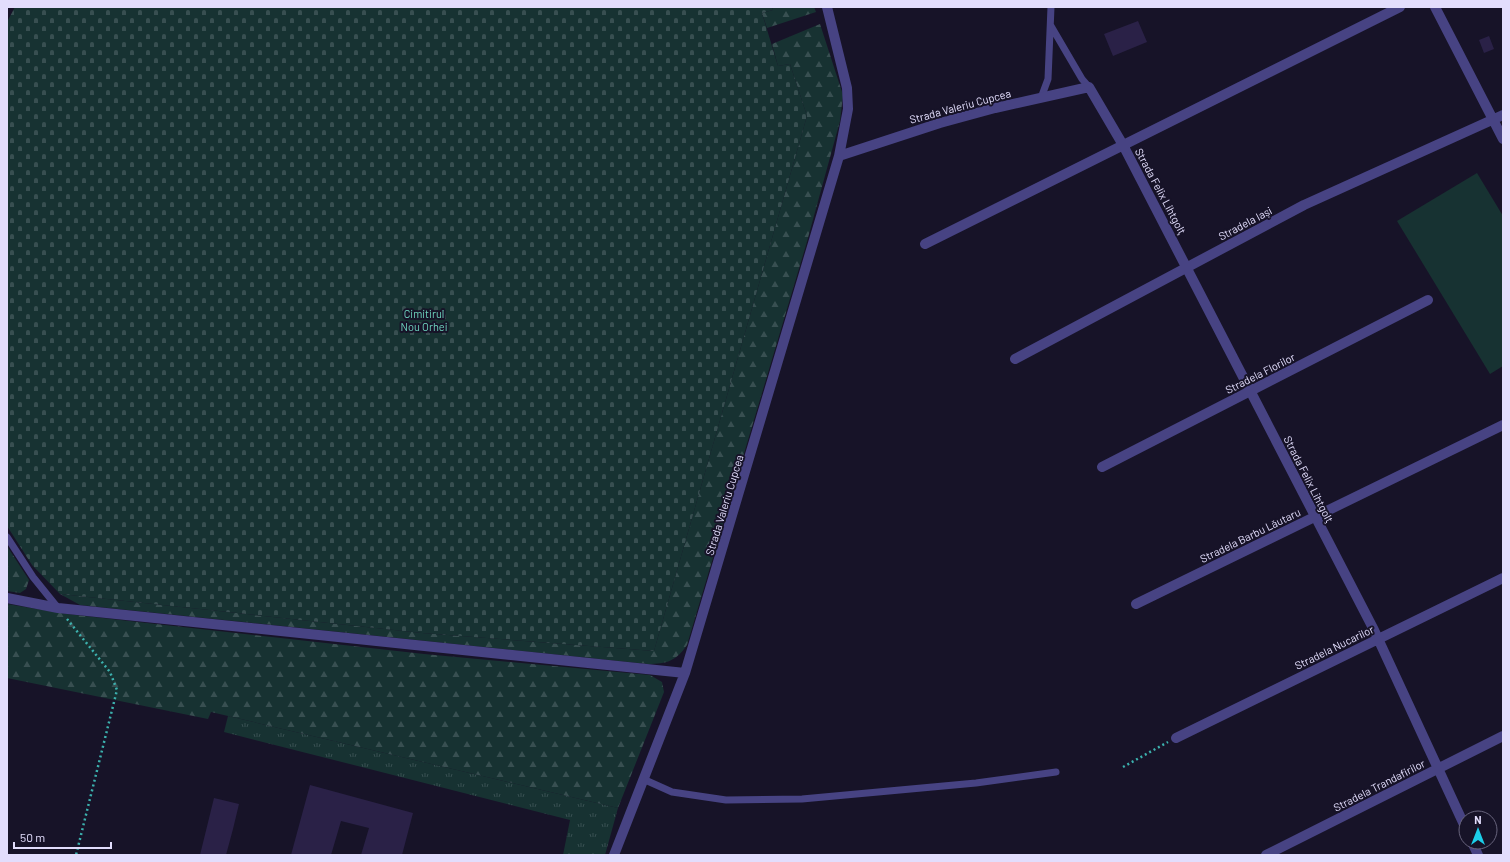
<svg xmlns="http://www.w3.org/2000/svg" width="1510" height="862" viewBox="0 0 1510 862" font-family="Barlow,sans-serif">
<defs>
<pattern id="grass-tufts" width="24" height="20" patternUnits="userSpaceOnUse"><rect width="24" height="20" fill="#173232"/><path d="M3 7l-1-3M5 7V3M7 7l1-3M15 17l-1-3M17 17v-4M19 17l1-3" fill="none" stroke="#384f51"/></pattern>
<pattern id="forest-firs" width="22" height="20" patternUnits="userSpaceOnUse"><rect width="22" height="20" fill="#173232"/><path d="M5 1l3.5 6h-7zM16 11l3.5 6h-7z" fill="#384f51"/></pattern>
<pattern id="cemetery-stones" width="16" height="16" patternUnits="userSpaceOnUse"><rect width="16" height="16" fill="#173232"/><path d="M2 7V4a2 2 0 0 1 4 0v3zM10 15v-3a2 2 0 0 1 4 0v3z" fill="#384f51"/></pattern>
</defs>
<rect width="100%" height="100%" fill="#171328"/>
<path fill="url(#grass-tufts)" d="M 228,716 L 618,808 L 605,855 L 563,855 L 570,820 L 224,732 Z"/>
<path fill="url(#forest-firs)" d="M 772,7 L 814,7 L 816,12 L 767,28 L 762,13 L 773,10 Z
M 820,24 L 843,95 L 840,121 L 806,245 L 687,645 C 676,661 667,664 648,664 L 80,605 L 60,594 L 422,633 L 654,651 L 807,116 L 790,64 L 778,66 L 772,44 Z
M 7,546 L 29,580 L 26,589 L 20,593 L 7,591 Z
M 7,604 L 67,614 L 424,654 L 650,675 L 662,682 L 664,692 L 618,808 L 211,712 L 208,719 L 7,678 Z"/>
<path fill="url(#cemetery-stones)" d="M 15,7 L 772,7 L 773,10 L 762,13 L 778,66 L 790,64 L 807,116 L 654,651 L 422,633 L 60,594 L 32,565 L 7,526 L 7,22 Z"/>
<path fill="#173232" d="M 1477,173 L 1503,216 L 1503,366 L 1490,374 L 1397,221 Z"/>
<path fill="#2a2147" d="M 1138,21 L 1147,42 L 1113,56 L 1104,34 Z
M 1489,36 L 1494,49 L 1484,53 L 1479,40 Z
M 310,785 L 413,813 L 402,855 L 361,855 L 369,828 L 341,821 L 331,855 L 291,855 Z
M 214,798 L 239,804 L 233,829 L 226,855 L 200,855 Z"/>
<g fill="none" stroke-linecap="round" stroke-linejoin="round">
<path stroke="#3cb1ae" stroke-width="2.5" stroke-dasharray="2 3" stroke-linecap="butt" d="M 67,619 L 110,672 L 117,690 L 76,855
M 1123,767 L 1168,742"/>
<path stroke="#474383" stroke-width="7" d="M 1051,26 L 1082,79 L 1089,87
M 1041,98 L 1048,79 L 1051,7
M 7,537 L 33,577 L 58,608
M 643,779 L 672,792 L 726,800 L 802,799 L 976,783 L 1056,772"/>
<path stroke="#474383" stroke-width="10" d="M 1435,7 L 1503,139
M 839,156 L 940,123 L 995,108 L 1089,87 L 1123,145 L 1374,630 L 1466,829
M 925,244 L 1400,7
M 1015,359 L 1304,205 L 1503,115
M 1102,467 L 1428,300
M 7,598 L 58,608 L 685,673
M 1136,604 L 1503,425
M 1176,738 L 1503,578
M 1472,842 L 1478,855
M 614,855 L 685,673 L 839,156 L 848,109 L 847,88 L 827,7
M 1266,855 L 1503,736"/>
</g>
<g text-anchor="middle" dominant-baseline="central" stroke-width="4" stroke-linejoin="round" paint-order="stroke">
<g font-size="11" fill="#e2ddfc" stroke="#171328">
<text transform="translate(960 106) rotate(-15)">Strada Valeriu Cupcea</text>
<text transform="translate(1161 191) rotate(62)">Strada Felix Lihtgolţ</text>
<text transform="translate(1245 223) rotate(-28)">Stradela Iași</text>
<text transform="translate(1260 373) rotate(-27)">Stradela Florilor</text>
<text transform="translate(1309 479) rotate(63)">Strada Felix Lihtgolţ</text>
<text transform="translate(724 505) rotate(-73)">Strada Valeriu Cupcea</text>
<text transform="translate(1250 535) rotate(-26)">Stradela Barbu Lăutaru</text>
<text transform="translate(1334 647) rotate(-26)">Stradela Nucarilor</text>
<text transform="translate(1379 785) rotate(-27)">Stradela Trandafirilor</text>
</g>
<g font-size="11" fill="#6fd6c0" stroke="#171328">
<text x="424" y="313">Cimitirul<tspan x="424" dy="13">Nou Orhei</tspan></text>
</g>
</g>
<rect width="1510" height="862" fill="none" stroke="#e2ddfc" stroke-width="16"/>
<g transform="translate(1478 830)"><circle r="19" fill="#171328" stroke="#68647d"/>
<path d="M0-3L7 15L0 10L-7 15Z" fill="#1ccee9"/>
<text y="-6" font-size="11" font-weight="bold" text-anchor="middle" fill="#e2ddfc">N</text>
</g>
<path d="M14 842v6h97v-6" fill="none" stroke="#e2ddfc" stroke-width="2"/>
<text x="20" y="842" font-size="12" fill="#e2ddfc" stroke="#171328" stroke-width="3" paint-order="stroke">50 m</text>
</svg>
